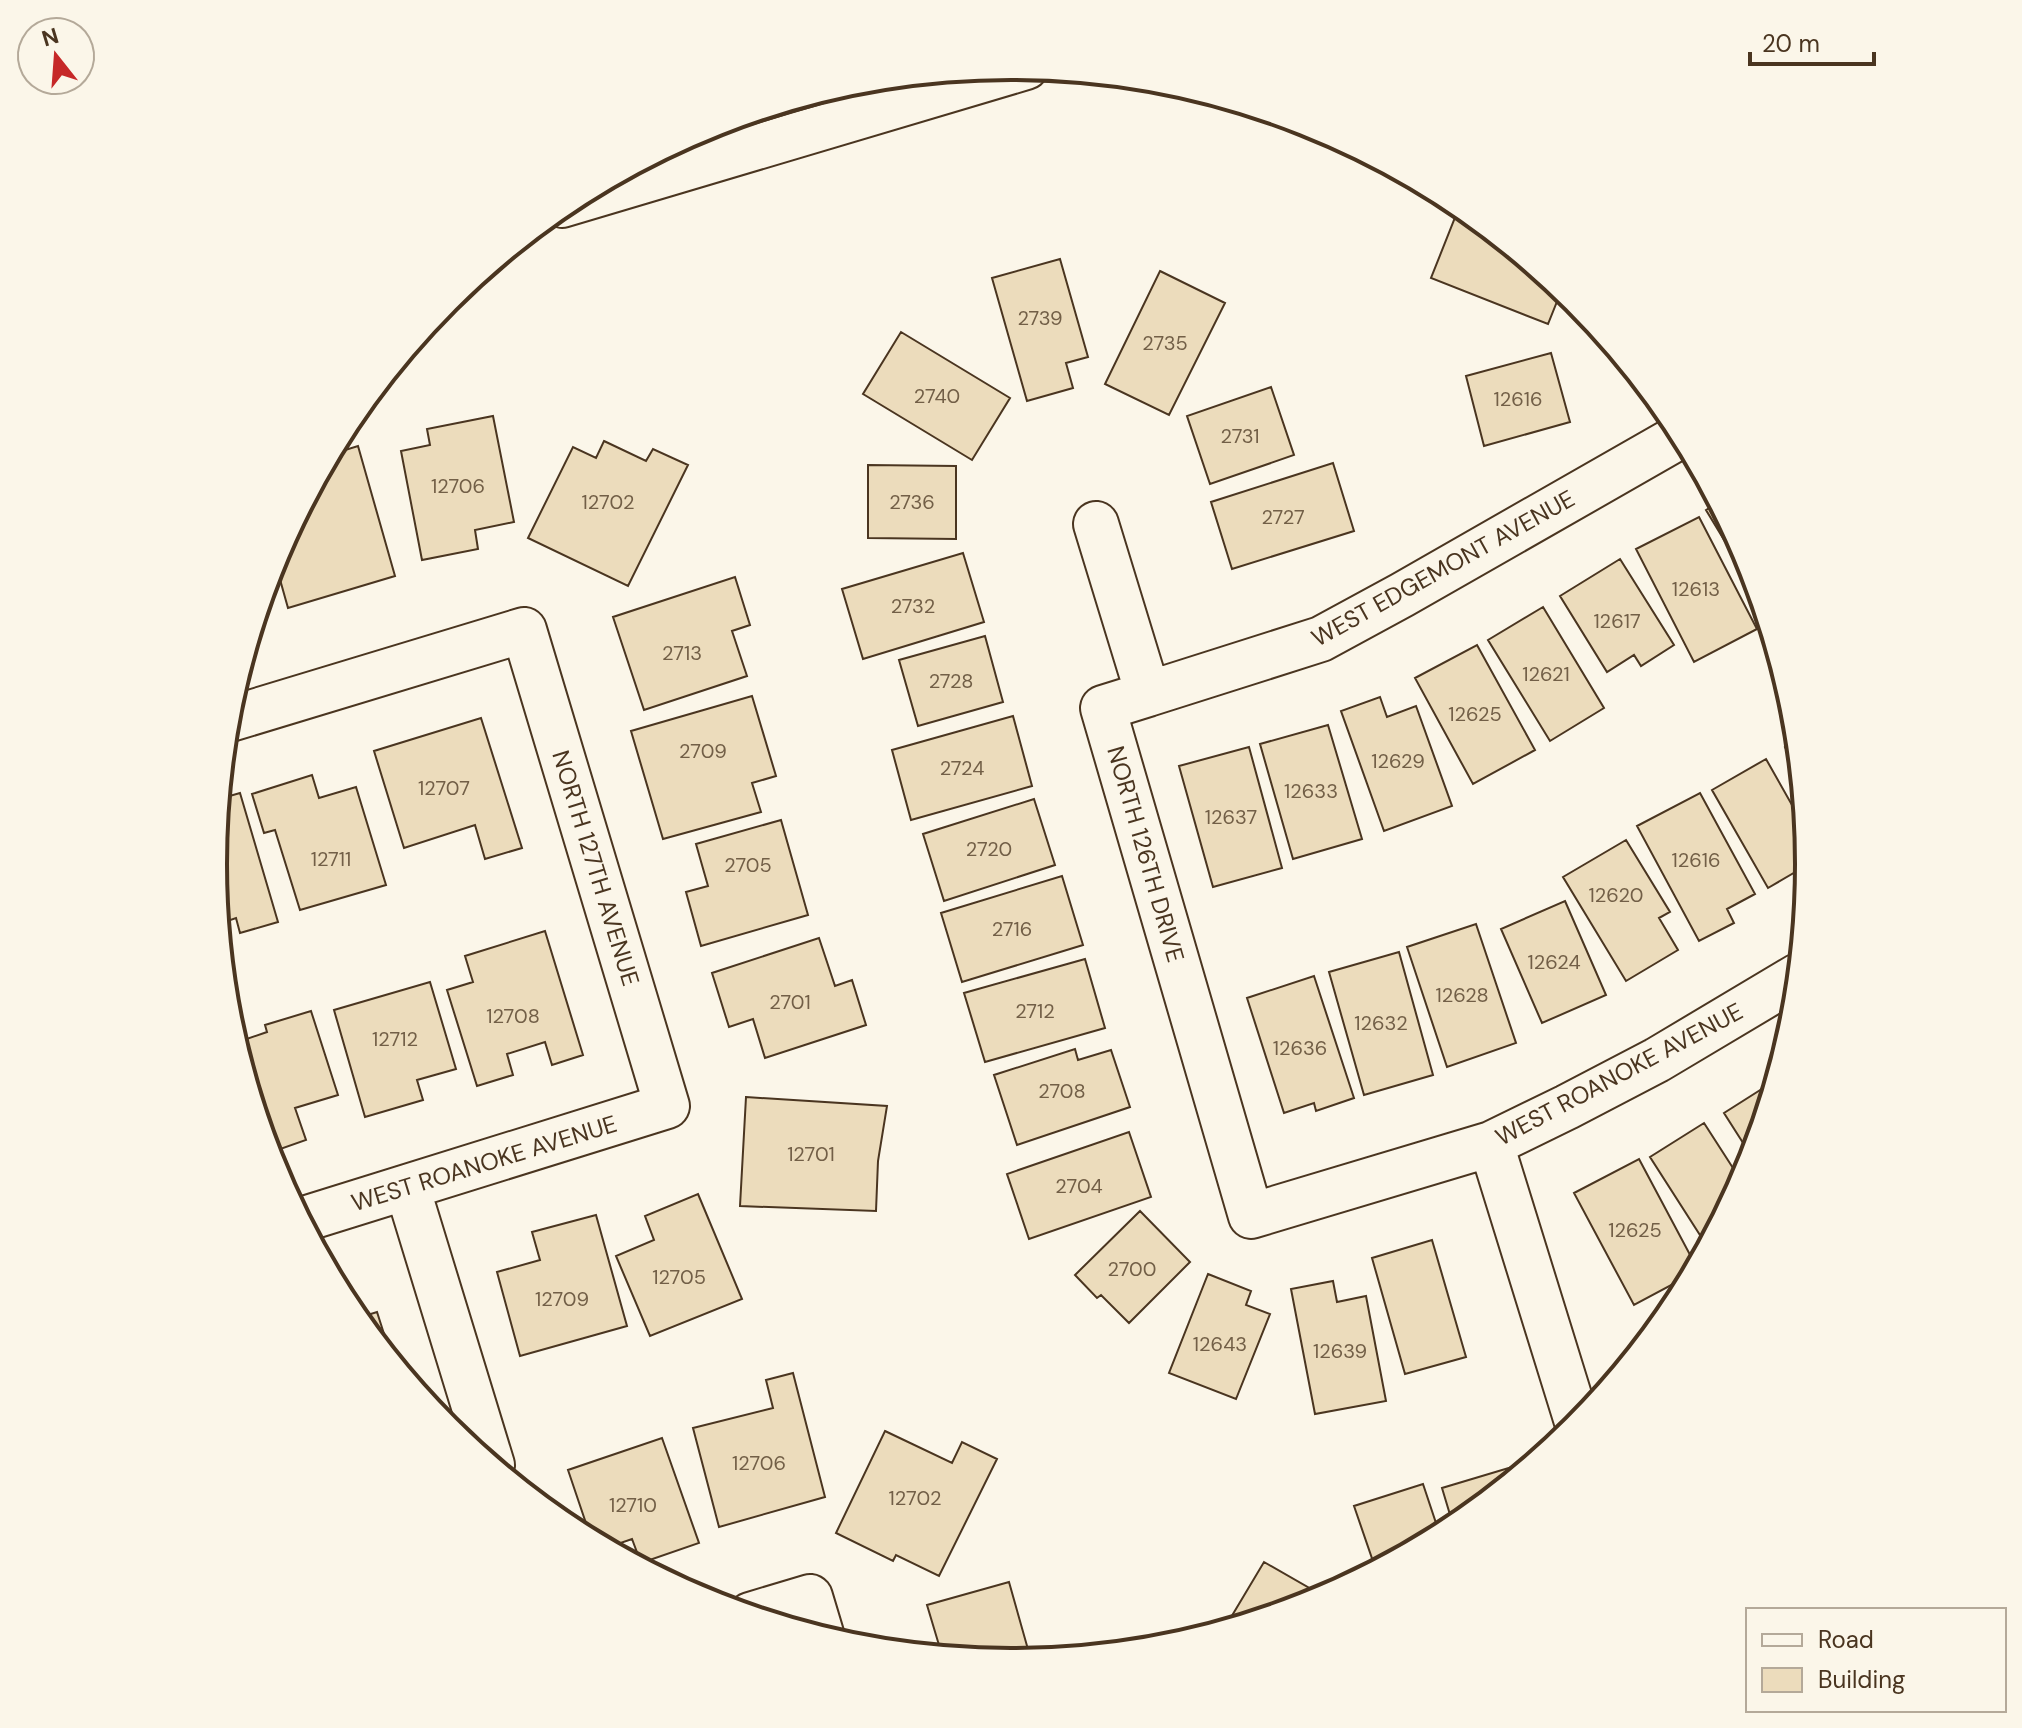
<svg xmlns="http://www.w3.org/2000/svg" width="2022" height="1728" viewBox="0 0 2022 1728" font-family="'DM Sans',sans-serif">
<rect width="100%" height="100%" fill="#fbf6e9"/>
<path fill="#ecdcbc" stroke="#4a3520" stroke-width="2" d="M 1460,205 L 1562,289 L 1548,324 L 1431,278 Z
M 1060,259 L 1088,357 L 1066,363 L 1073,388 L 1027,401 L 992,278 Z
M 1160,271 L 1225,303 L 1169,415 L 1105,384 Z
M 901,332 L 1010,398 L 972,460 L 863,394 Z
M 1551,353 L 1570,422 L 1484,446 L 1466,376 Z
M 1271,387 L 1294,455 L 1210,484 L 1187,416 Z
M 493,416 L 514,522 L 475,530 L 478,549 L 422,560 L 401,451 L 430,445 L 427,429 Z
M 604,441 L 646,461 L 653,449 L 688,465 L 628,586 L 528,538 L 573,447 L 596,458 Z
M 358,446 L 395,576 L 288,608 L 274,558 L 329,455 Z
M 1333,463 L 1354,531 L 1232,569 L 1211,502 Z
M 868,465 L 956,466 L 956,539 L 868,538 Z
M 1718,503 L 1748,559 L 1756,583 L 1752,586 L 1706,510 Z
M 1699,517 L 1757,629 L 1694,662 L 1636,549 Z
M 963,553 L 984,622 L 863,659 L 842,589 Z
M 1620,559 L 1674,645 L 1641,666 L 1634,655 L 1607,672 L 1560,596 Z
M 735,577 L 750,625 L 732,631 L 747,676 L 644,710 L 613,617 Z
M 1543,607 L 1604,708 L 1550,741 L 1488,640 Z
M 985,636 L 1003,702 L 918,726 L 899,660 Z
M 1477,645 L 1535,750 L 1473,784 L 1415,678 Z
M 752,696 L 776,776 L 752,783 L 761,812 L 663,839 L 631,731 Z
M 1380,697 L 1387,717 L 1416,706 L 1452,806 L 1384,831 L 1341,711 Z
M 1013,716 L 1032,786 L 911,820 L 892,750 Z
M 481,718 L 522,848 L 485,859 L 475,825 L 404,848 L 374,751 Z
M 1328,725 L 1362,839 L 1293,859 L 1260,744 Z
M 1797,740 L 1800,774 L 1785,747 Z
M 1249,747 L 1282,868 L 1213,887 L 1179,766 Z
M 1766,759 L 1805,828 L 1809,864 L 1768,888 L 1712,790 Z
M 312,775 L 319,798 L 356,787 L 386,885 L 300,910 L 275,830 L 264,833 L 252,794 Z
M 240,793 L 278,922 L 240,933 L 236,918 L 219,924 L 213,864 L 219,799 Z
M 1700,793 L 1755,894 L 1727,909 L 1734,923 L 1699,941 L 1637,826 Z
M 1034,799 L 1055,865 L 944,901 L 923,834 Z
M 781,820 L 808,915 L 701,946 L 686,892 L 708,886 L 696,844 Z
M 1626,840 L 1670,912 L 1659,918 L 1678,950 L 1626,981 L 1563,877 Z
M 1062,876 L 1083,945 L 962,982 L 941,913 Z
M 1565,901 L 1606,995 L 1542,1023 L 1501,929 Z
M 1476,924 L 1516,1043 L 1447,1067 L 1407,947 Z
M 545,931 L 583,1055 L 552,1065 L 545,1042 L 507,1054 L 513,1075 L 477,1086 L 447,990 L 473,982 L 465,956 Z
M 819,938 L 835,986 L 852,980 L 866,1025 L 765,1058 L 753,1019 L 729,1027 L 712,973 Z
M 1399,952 L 1433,1075 L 1364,1095 L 1329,972 Z
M 1085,959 L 1105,1028 L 985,1062 L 964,993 Z
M 1314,976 L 1354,1098 L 1316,1111 L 1314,1103 L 1284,1113 L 1247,998 Z
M 430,982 L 456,1069 L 417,1080 L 423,1100 L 365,1117 L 334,1010 Z
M 311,1011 L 338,1095 L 295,1108 L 306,1140 L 269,1153 L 235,1043 L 267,1032 L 265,1025 Z
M 1075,1049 L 1078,1060 L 1111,1050 L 1130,1107 L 1017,1145 L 994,1075 Z
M 1776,1080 L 1752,1157 L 1724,1113 Z
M 746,1097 L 887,1106 L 878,1161 L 876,1211 L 740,1206 Z
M 1704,1123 L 1742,1182 L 1707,1246 L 1650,1157 Z
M 1129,1132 L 1151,1197 L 1029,1239 L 1007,1174 Z
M 1639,1159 L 1696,1266 L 1692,1274 L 1634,1305 L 1574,1193 Z
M 698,1194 L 742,1299 L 650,1336 L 616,1256 L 654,1240 L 645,1216 Z
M 1140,1211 L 1190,1262 L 1129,1323 L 1101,1295 L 1097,1298 L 1075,1275 Z
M 596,1215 L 627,1326 L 520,1356 L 497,1272 L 540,1260 L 532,1232 Z
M 1432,1240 L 1466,1357 L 1405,1374 L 1372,1258 Z
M 1208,1274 L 1251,1291 L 1246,1305 L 1270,1314 L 1236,1399 L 1169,1373 Z
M 1333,1281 L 1337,1302 L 1366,1296 L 1386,1401 L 1315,1414 L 1291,1289 Z
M 351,1295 L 358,1318 L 377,1312 L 393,1362 L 347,1307 L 342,1298 Z
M 793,1373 L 825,1497 L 719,1527 L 693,1428 L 773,1408 L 766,1380 Z
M 885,1431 L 952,1463 L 962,1442 L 997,1459 L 939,1576 L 896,1555 L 893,1561 L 836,1533 Z
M 662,1438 L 699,1543 L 641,1563 L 632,1539 L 606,1548 L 592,1541 L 568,1470 Z
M 1512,1467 L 1515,1478 L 1454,1528 L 1442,1488 Z
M 1423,1484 L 1440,1535 L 1376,1570 L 1354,1506 Z
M 1264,1562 L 1325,1597 L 1231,1627 L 1227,1624 Z
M 1009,1582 L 1031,1660 L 1011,1662 L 916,1653 L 939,1645 L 927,1605 Z"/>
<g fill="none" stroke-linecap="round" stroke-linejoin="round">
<g stroke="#4a3520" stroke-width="48">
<path id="minor" d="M 562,205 L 1026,67
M 1096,524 L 1148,694 L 1103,708 L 1251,1216 L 1491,1144 L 1567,1107 L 1657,1060 L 1798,976
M 1148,694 L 1321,639 L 1402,595 L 1682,435
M 227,720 L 524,630 L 667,1106 L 301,1220
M 1491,1144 L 1578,1425
M 407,1187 L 492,1465
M 750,1615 L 810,1597 L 822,1637"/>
</g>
<use href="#minor" stroke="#fbf6e9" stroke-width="44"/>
</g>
<g text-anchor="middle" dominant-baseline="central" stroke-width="6" stroke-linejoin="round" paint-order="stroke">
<g font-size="20" fill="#725f47">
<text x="1040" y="318">2739</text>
<text x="1165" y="343">2735</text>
<text x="937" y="396">2740</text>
<text x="1518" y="399">12616</text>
<text x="1240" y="436">2731</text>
<text x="458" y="486">12706</text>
<text x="608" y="502">12702</text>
<text x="912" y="502">2736</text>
<text x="1283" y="517">2727</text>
<text x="1696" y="589">12613</text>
<text x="913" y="606">2732</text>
<text x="1617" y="621">12617</text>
<text x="682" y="653">2713</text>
<text x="1546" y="674">12621</text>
<text x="951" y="681">2728</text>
<text x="1475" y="714">12625</text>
<text x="703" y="751">2709</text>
<text x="1398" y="761">12629</text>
<text x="962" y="768">2724</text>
<text x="444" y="788">12707</text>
<text x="1311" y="791">12633</text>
<text x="1231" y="817">12637</text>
<text x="989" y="849">2720</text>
<text x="331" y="859">12711</text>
<text x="1696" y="860">12616</text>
<text x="748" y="865">2705</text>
<text x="1616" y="895">12620</text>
<text x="1012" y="929">2716</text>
<text x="1554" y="962">12624</text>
<text x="1462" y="995">12628</text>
<text x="790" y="1002">2701</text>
<text x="1035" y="1011">2712</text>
<text x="513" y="1016">12708</text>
<text x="1381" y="1023">12632</text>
<text x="395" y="1039">12712</text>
<text x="1300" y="1048">12636</text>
<text x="1062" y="1091">2708</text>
<text x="811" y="1154">12701</text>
<text x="1079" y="1186">2704</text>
<text x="1635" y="1230">12625</text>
<text x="1132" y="1269">2700</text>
<text x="679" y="1277">12705</text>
<text x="562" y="1299">12709</text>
<text x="1220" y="1344">12643</text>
<text x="1340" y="1351">12639</text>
<text x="759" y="1463">12706</text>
<text x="915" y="1498">12702</text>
<text x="633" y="1505">12710</text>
</g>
<g font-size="24" fill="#4a3520" stroke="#fbf6e9">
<text transform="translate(1443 568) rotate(-29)">WEST EDGEMONT AVENUE</text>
<text transform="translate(1146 854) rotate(74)">NORTH 126TH DRIVE</text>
<text transform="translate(596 868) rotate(73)">NORTH 127TH AVENUE</text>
<text transform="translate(1619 1074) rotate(-28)">WEST ROANOKE AVENUE</text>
<text transform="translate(484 1163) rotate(-17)">WEST ROANOKE AVENUE</text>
</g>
</g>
<path d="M0 0H2022V1728H0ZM227 864a784 784 0 1 1 1568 0a784 784 0 1 1-1568 0Z" fill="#fbf6e9" fill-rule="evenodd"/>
<path fill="none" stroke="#4a3520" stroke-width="4" d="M227 864a784 784 0 1 1 1568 0a784 784 0 1 1-1568 0Z"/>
<rect x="1746" y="1608" width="260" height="104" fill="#fbf6e9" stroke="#b4a999" stroke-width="2"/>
<rect x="1762" y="1634" width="40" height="12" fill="#fbf6e9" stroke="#b4a999" stroke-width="2"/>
<text x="1818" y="1648" font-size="24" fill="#4a3520">Road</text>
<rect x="1762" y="1668" width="40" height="24" fill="#ecdcbc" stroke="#b4a999" stroke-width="2"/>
<text x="1818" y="1688" font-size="24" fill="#4a3520">Building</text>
<g transform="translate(56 56) rotate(343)"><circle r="38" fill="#fbf6e9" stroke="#b4a999" stroke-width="2"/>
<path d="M0-6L14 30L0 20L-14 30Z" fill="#c62828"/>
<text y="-12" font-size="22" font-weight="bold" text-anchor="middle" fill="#4a3520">N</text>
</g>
<path d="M1750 52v12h124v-12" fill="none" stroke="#4a3520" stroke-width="4"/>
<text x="1762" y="52" font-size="24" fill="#4a3520" stroke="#fbf6e9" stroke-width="6" paint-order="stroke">20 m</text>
</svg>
